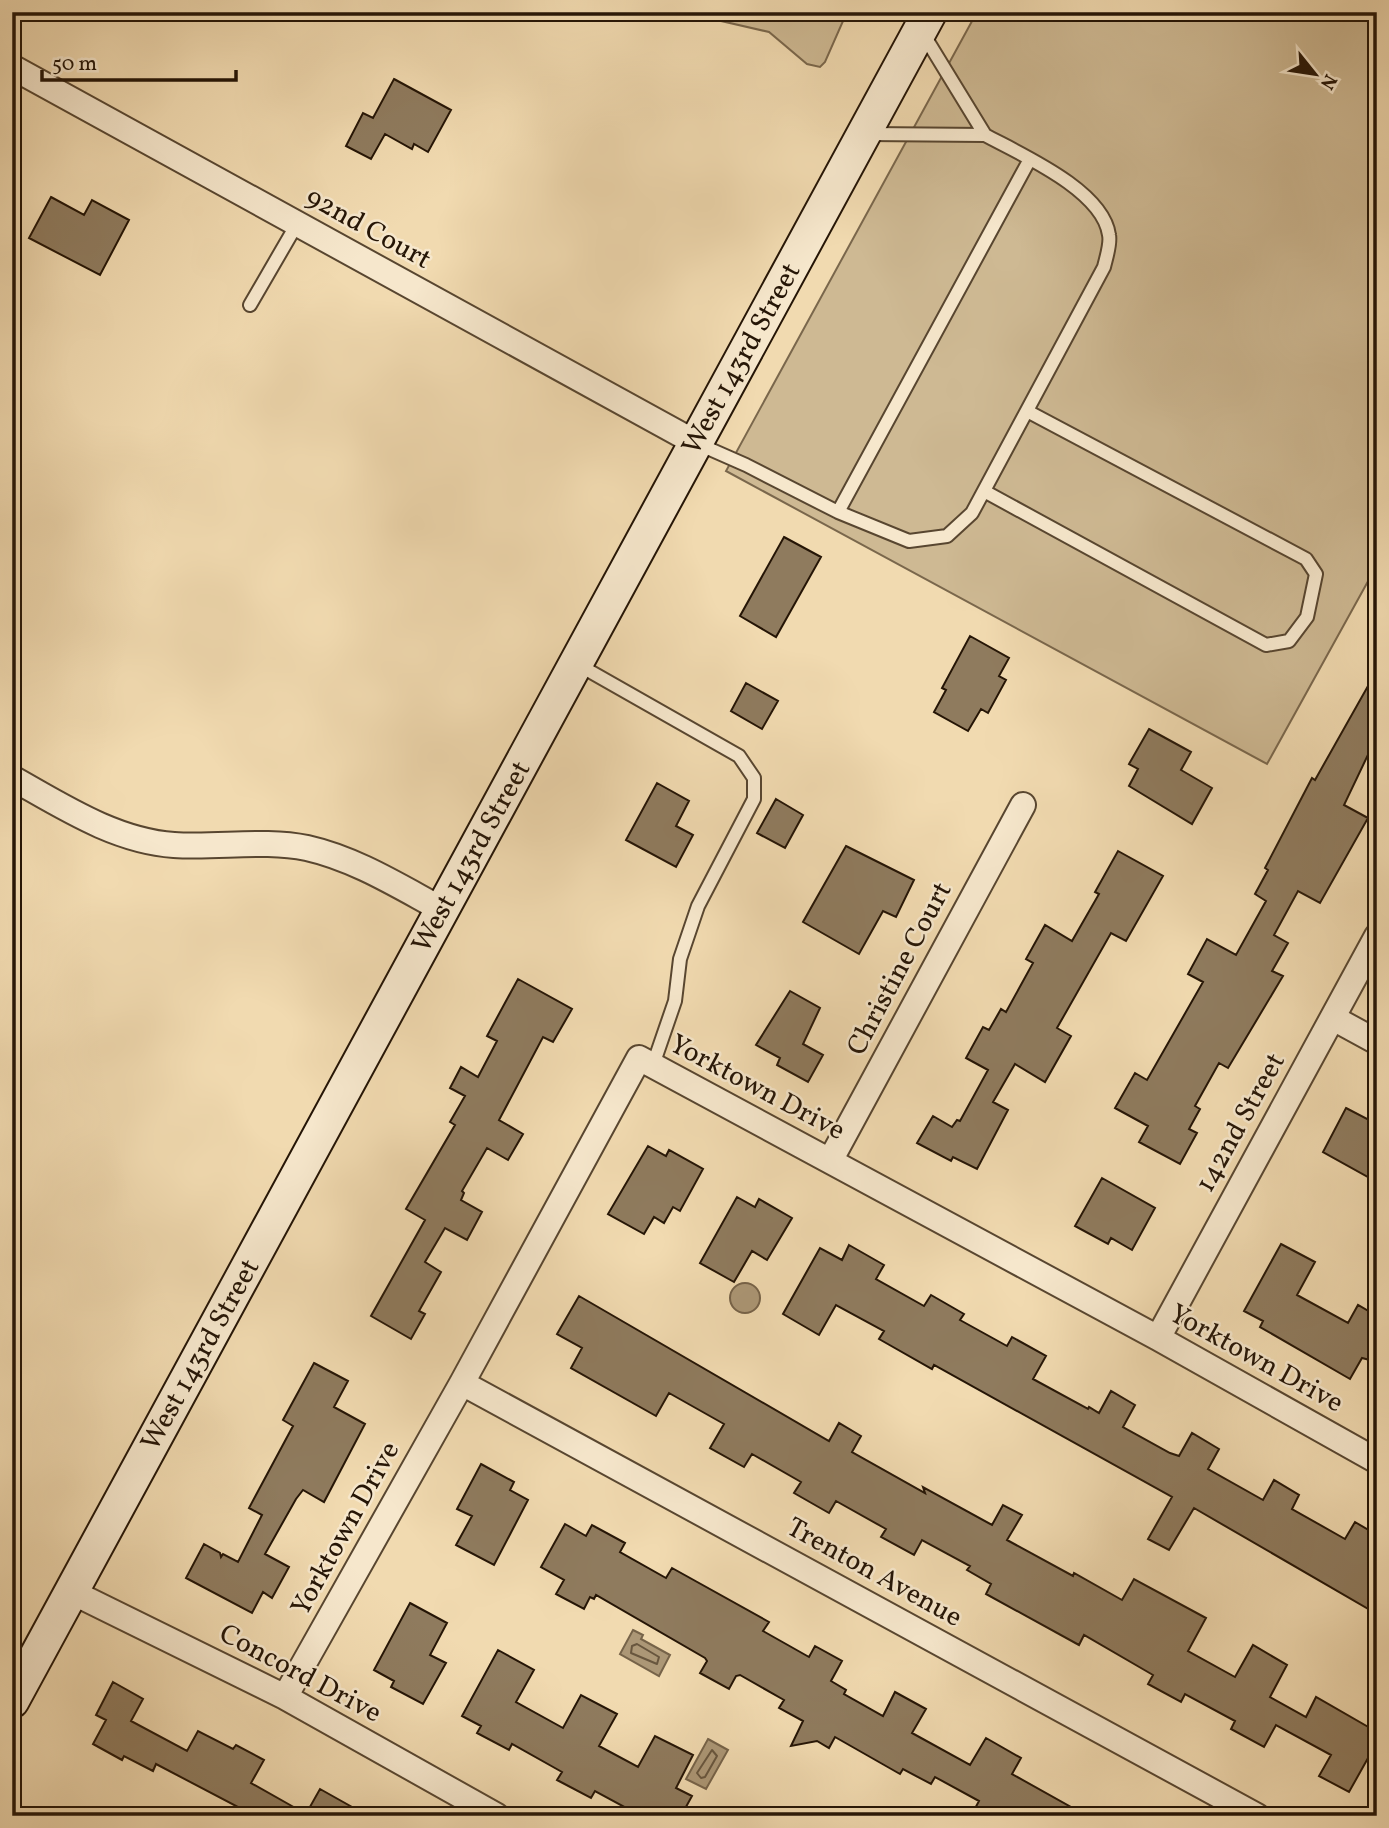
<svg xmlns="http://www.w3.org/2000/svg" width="1389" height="1828" viewBox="0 0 1389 1828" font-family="Vollkorn,serif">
<rect width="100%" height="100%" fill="#f1dab0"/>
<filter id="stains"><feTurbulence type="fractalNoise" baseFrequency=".00286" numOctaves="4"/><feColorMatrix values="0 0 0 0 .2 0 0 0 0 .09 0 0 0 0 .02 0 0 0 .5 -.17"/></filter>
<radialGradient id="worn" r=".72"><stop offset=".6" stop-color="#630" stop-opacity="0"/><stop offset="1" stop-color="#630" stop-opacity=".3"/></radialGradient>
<path fill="#ceb993" stroke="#7a674c" stroke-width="2" d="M 682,12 L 847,12 L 825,62 L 820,67 L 807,64 L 769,32 Z
M 977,12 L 1377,12 L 1377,565 L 1267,764 L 726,471 Z"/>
<path fill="#ac9776" stroke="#766349" stroke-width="2" d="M730 1298a15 15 0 1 1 30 0a15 15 0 1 1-30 0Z
M 633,1630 L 643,1635 L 641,1639 L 670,1655 L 659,1676 L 620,1654 Z
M 708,1739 L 728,1750 L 706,1789 L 686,1779 Z"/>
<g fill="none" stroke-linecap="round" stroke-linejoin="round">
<path stroke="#68563e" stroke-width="2" d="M 637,1644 L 659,1657 L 657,1664 L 631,1653 L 632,1646 Z
M 712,1750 L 717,1756 L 705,1777 L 701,1778 L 697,1773 Z"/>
</g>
<path fill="#8f7b5e" stroke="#251506" stroke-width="2" d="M 394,79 L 451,110 L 428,152 L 414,144 L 412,149 L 385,134 L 371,159 L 346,146 L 363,113 L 373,118 Z
M 51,197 L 84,215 L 92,200 L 129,220 L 100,275 L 29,238 Z
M 784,537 L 821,557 L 776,637 L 740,616 Z
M 970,636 L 1009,658 L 999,676 L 1006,680 L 988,713 L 981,709 L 968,731 L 934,712 L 946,690 L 942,688 Z
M 1377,670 L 1377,736 L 1344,805 L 1368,818 L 1320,903 L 1298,891 L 1274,935 L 1288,943 L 1272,971 L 1283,976 L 1228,1068 L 1219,1063 L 1195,1106 L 1200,1109 L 1189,1129 L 1197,1133 L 1180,1164 L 1139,1142 L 1148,1126 L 1115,1108 L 1135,1073 L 1147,1080 L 1203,982 L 1188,974 L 1207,939 L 1236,955 L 1266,901 L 1255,894 L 1268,870 L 1265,868 L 1312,778 L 1315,780 Z
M 746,683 L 778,701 L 762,729 L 731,711 Z
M 1149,729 L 1191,752 L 1181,770 L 1212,788 L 1192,824 L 1129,786 L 1138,769 L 1129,764 Z
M 657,783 L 689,801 L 676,826 L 693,835 L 676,867 L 626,840 Z
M 776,799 L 803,815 L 785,848 L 757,833 Z
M 846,846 L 914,880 L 896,917 L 883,911 L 859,954 L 803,922 Z
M 1118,851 L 1163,876 L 1126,941 L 1111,933 L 1057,1028 L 1071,1036 L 1045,1082 L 1015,1064 L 993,1102 L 1008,1110 L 977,1169 L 953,1157 L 951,1161 L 917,1143 L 933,1116 L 952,1127 L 957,1120 L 960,1121 L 988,1070 L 966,1058 L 983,1027 L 989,1030 L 1001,1009 L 1006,1012 L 1033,963 L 1026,959 L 1045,925 L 1072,941 L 1099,894 L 1095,892 Z
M 518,979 L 572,1009 L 553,1042 L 543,1037 L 499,1120 L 523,1134 L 508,1160 L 487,1148 L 462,1191 L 464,1193 L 461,1200 L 482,1212 L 467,1240 L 445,1228 L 425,1262 L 441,1272 L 419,1311 L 425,1314 L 411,1339 L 371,1316 L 425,1220 L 406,1209 L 455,1125 L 450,1122 L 465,1096 L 450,1088 L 461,1067 L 478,1077 L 497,1041 L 487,1036 Z
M 790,991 L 820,1008 L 803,1044 L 823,1055 L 808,1082 L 777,1065 L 780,1058 L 756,1045 Z
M 1346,1108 L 1377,1124 L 1377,1182 L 1323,1152 Z
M 648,1146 L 666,1156 L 669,1150 L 703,1169 L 680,1211 L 673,1207 L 664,1223 L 654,1217 L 644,1234 L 608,1214 Z
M 1102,1178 L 1155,1208 L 1132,1250 L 1111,1238 L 1108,1244 L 1075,1226 Z
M 737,1197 L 755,1207 L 759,1199 L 792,1218 L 767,1260 L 752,1251 L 734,1282 L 700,1263 Z
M 1281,1244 L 1315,1262 L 1297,1295 L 1348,1323 L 1358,1305 L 1377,1316 L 1377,1362 L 1362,1358 L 1350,1379 L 1260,1327 L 1263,1321 L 1244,1311 Z
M 849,1245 L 884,1265 L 876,1279 L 924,1306 L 931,1295 L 964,1314 L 960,1320 L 1007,1346 L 1012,1337 L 1046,1356 L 1033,1379 L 1088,1409 L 1089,1407 L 1099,1413 L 1111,1391 L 1135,1405 L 1123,1427 L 1170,1453 L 1179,1456 L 1192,1433 L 1219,1449 L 1208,1469 L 1263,1500 L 1274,1480 L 1299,1495 L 1292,1509 L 1345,1539 L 1355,1522 L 1377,1535 L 1377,1614 L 1194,1508 L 1169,1550 L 1148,1539 L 1172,1497 L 934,1365 L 932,1369 L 879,1339 L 884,1331 L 836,1305 L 819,1335 L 783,1314 L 820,1248 L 842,1260 Z
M 579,1296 L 829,1441 L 839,1423 L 861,1436 L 852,1452 L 925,1493 L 923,1487 L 992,1525 L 1003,1505 L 1022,1515 L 1007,1540 L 1073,1576 L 1074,1573 L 1122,1600 L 1134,1579 L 1206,1618 L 1188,1651 L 1235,1677 L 1253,1645 L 1287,1665 L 1270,1697 L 1306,1717 L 1316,1697 L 1377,1732 L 1377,1742 L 1349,1792 L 1319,1776 L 1331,1755 L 1276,1725 L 1264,1747 L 1231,1729 L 1235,1721 L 1185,1694 L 1181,1702 L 1148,1684 L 1153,1675 L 1084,1635 L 1079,1645 L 986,1594 L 991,1584 L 967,1570 L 970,1566 L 922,1540 L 914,1555 L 881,1537 L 886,1529 L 836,1501 L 829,1513 L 794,1493 L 801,1482 L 752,1454 L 744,1467 L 710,1448 L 724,1424 L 669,1393 L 656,1416 L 571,1368 L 582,1348 L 557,1334 Z
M 314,1363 L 348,1381 L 334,1407 L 365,1424 L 324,1502 L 303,1490 L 296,1499 L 265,1554 L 289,1567 L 272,1598 L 263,1592 L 252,1613 L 186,1578 L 204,1544 L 220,1553 L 221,1557 L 223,1554 L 238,1562 L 262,1515 L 249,1508 L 293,1426 L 283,1420 Z
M 481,1464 L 514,1482 L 510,1490 L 528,1500 L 494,1565 L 456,1545 L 472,1516 L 457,1509 Z
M 565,1524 L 586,1536 L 592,1525 L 625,1543 L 620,1552 L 666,1578 L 672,1568 L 769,1622 L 763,1631 L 809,1657 L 815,1646 L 842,1661 L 831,1681 L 846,1690 L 844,1694 L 883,1716 L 895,1692 L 926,1709 L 912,1733 L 970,1765 L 986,1738 L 1021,1758 L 1012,1774 L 1087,1816 L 971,1816 L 979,1801 L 935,1777 L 931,1784 L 903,1769 L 900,1774 L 835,1737 L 829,1748 L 817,1741 L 791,1746 L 803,1721 L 779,1708 L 784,1700 L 740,1675 L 736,1676 L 729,1689 L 700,1673 L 707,1661 L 705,1658 L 596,1595 L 594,1599 L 590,1597 L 584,1609 L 556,1594 L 564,1580 L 541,1567 Z
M 410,1603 L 447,1623 L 430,1655 L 446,1663 L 423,1704 L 391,1687 L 394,1681 L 374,1670 Z
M 498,1650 L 534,1670 L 516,1702 L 563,1728 L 581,1695 L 617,1714 L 599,1746 L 638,1767 L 655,1736 L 693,1755 L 676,1788 L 692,1796 L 681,1816 L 641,1816 L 595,1791 L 591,1798 L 557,1780 L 562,1772 L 512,1744 L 509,1750 L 477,1733 L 481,1726 L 462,1716 Z
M 113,1682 L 143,1699 L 131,1721 L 187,1751 L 198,1731 L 233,1749 L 236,1745 L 264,1760 L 251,1783 L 306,1814 L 320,1789 L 368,1816 L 255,1816 L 156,1764 L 153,1771 L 124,1756 L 122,1760 L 93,1744 L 106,1720 L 96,1715 Z"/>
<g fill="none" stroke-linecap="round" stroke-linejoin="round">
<g stroke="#584630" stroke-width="16">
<path id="lane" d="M 868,134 L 985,135 L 922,32
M 250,305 L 297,224
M 696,443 L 746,465 L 838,512 L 909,541 L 947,536 L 972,513 L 1104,267 C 1106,258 1111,244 1109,235 C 1103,190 1020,154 985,135
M 984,491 L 1266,645 L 1289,641 L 1307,617 L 1316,574 L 1306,559 L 1027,411
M 838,512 L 1030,159
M 577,664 L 739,756 L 754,778 L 754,799 L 698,906 L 680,959 L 675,1001 L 653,1065"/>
</g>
<g stroke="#584630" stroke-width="28">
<path id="street" d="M 12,67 L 696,443
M 12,778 C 62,806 115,841 174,845 C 218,848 265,839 307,848 C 356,859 400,887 443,910
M 1333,1018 L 1377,1042
M 830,1161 L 1023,805
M 1158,1338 L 1377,936
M 462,1383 L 1257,1816
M 72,1592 L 285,1697 L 497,1816
M 285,1697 L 462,1383 L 639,1058 L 1158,1338 L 1377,1461"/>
</g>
<g stroke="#251506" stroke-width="37">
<path id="secondary" d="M 12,1701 L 930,12"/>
</g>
<use href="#lane" stroke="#f6e7cc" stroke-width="12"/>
<use href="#street" stroke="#f6e7cc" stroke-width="24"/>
<use href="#secondary" stroke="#f6e7cc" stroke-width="33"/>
</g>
<g text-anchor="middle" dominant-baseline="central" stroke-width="5" stroke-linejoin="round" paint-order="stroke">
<g font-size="28" fill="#251506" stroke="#f6e7cc">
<text transform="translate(368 229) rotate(29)">92nd Court</text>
<text transform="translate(742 359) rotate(-61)">West 143rd Street</text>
<text transform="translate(472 857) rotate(-61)">West 143rd Street</text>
<text transform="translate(900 969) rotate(-62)">Christine Court</text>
<text transform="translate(757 1088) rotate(28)">Yorktown Drive</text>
<text transform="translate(1241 1123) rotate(-61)">142nd Street</text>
<text transform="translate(201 1355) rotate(-61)">West 143rd Street</text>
<text transform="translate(1256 1359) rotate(29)">Yorktown Drive</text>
<text transform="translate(346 1529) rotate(-61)">Yorktown Drive</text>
<text transform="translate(874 1573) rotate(29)">Trenton Avenue</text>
<text transform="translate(300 1674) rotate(28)">Concord Drive</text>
</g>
</g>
<rect width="1389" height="1828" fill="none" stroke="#f1dab0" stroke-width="42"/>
<rect x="14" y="14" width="1361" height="1800" fill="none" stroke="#251506" stroke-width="3.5"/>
<rect x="21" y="21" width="1347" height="1786" fill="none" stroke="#251506" stroke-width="2"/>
<g transform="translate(1315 74) rotate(120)" stroke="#f6e7cc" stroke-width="5" paint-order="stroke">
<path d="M0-5L12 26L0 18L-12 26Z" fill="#251506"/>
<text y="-10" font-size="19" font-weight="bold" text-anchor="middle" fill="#251506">N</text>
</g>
<path d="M42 70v10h194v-10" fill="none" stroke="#251506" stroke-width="3.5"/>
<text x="52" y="70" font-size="21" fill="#251506" stroke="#f6e7cc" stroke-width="5" paint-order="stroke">50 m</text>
<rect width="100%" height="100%" filter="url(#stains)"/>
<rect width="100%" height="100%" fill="url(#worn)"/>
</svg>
